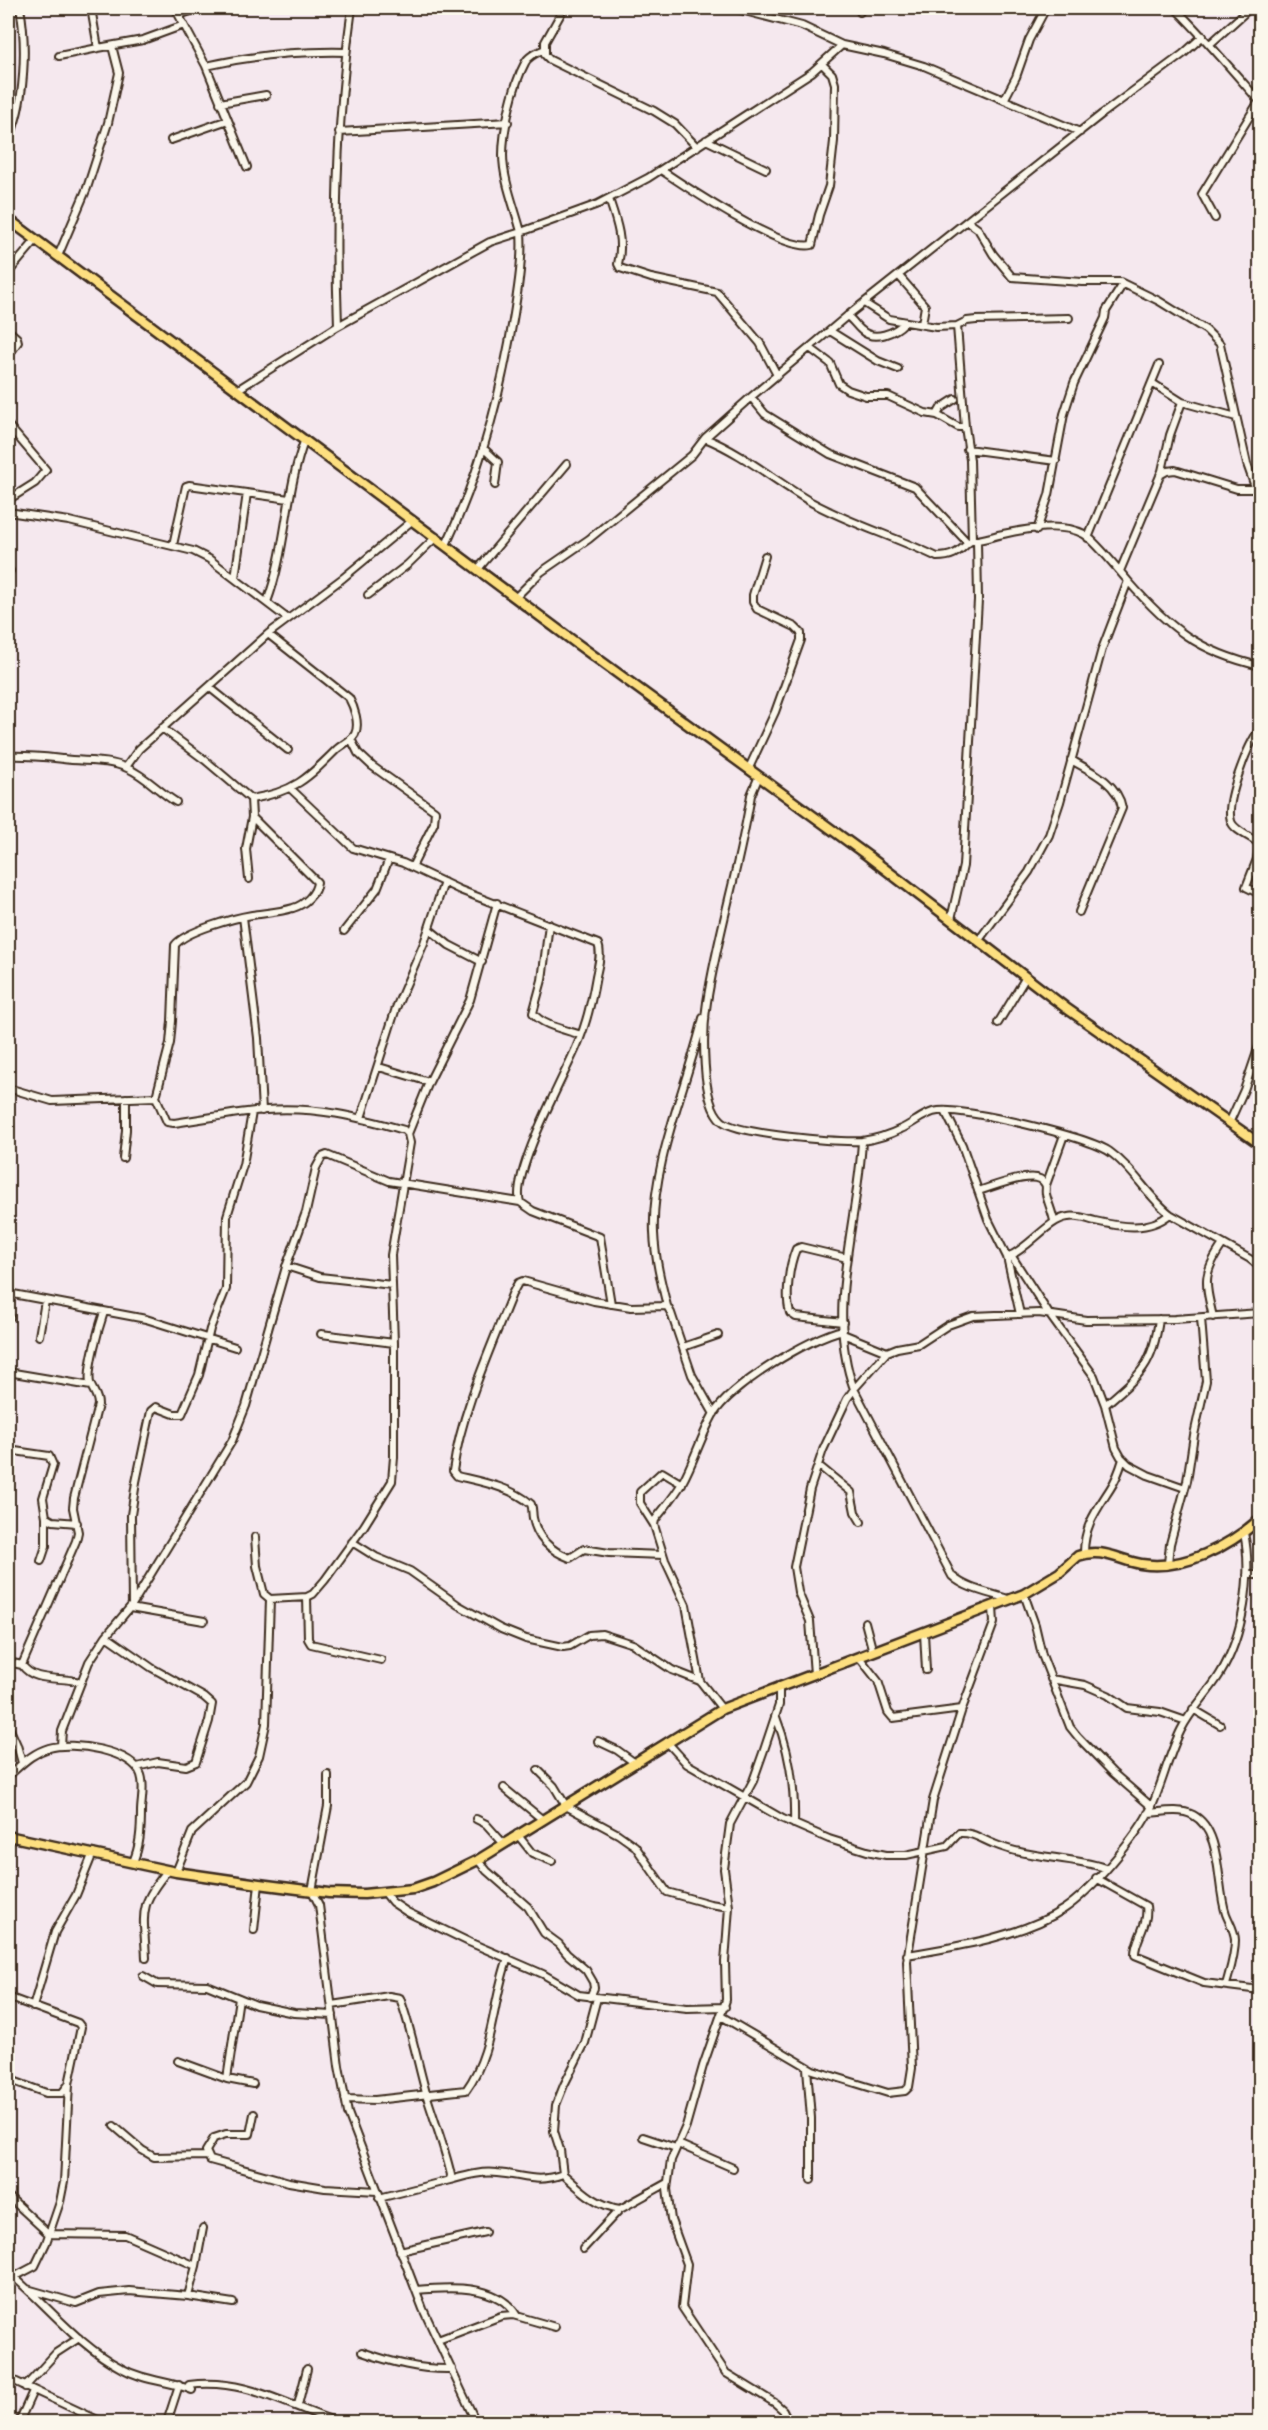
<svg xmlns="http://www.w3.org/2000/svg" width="1268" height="2430" viewBox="0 0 1268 2430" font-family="Delius,sans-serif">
<rect width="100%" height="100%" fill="#f5e8ee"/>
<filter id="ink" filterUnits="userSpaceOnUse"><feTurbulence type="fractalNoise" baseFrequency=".0167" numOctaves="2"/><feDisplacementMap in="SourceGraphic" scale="12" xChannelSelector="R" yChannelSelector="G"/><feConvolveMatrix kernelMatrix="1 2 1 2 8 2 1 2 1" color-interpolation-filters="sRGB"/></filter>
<g filter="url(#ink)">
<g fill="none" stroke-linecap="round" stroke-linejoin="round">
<g stroke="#3b2a1e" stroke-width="10">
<path id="minor" d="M 91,8 L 98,48 L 143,40 L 184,25
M 175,8 L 206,66 L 247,167
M 564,8 L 545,42 L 545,55 L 550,60 L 654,111 L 675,124 L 697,147
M 733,8 L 802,26 L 842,45 L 884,54 L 924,66 L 1080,132
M 1175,8 C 1205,38 1232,70 1260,102
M 860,12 L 862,8
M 179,15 L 200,8
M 1210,44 L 1250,8
M 59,56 L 98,48
M 206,66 C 253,55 298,51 346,52
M 1004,100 L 1016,77 L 1029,40 L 1046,8
M 220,103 L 266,95
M 339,132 L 508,122
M 8,140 C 25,106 27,45 20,8
M 171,140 L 228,120
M 706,140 L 766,169
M 661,170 C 688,188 782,252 812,245 L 819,215 L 829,186 L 834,141 L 835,84 L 832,74 L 822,64
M 609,199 C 616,220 624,241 618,264 L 620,268 L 651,278 L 717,292 L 760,343 L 777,375
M 1215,218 L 1202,194 L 1259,101
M 967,221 L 978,229 L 993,254 L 1012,277 L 1082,282 L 1120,282 L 1159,301 L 1206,330 L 1220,344 L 1247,464 L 1260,501
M 58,256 L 87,188 L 108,123 L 119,73 L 112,46
M 8,273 L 36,240
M 899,276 L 925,306 L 922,324
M 864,303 L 889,319 L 936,327 L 957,326 L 965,427 L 970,460 L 972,540
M 847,316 C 853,320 856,326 861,330 C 874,342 895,333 905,322
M 338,326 L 490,242 L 521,232 C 515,208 503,180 503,155 C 503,130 513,85 525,63 C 528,56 536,53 543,50
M 957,326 L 967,321 L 976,320 L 1069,318
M 8,330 L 17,338 L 18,342 L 8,356
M 830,331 L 878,361 L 898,369
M 810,348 L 830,363 L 839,384 L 848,390 L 866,396 L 888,396 L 925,413 L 937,415 L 941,408 L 955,399
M 1152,383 L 1182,402
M 237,390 L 338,326 C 334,219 337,114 352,8
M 751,397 L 765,414 L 830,454 L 915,487 L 968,543 L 972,540 C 982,541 992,536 1003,534 C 1026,529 1062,522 1084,534 C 1095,540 1119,571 1128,581 C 1169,628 1199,652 1260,666
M 937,415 L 958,427 L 965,427
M 8,425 L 46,470 L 35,483 L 8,500
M 705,438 C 744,454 775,481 811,502 C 851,524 896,537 937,557 C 951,557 958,553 968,543
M 483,448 L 498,462 L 495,485
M 967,449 L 1056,461
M 1160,475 L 1167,471 L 1175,470 L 1237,489 L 1256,489
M 8,512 L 69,521 L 193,551 L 209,559 L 288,619
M 1037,530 L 1049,495 L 1064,414 L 1074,383 L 1105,318 L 1106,311 L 1123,284
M 1088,538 L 1159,365
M 173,545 L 186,486 L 189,485 L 289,499
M 446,545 C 481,471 501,395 514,314 C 518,288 523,259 521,232 L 598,204 L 648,178 L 812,72 L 842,45
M 478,569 L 567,464
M 1120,571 L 1162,471 L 1170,435 L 1182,402 L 1236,417
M 8,572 L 10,571
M 235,578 L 247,493
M 368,595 L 407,565 L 436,537
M 516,597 L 541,572 L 589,539 L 692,455 L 705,438 L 751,397 L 847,316 L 1102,114 L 1183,54 L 1203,36
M 267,602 C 287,549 285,492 305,439
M 209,687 L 288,750
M 162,728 L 205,760 L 251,799 L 252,817 L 246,849 L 249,879
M 1260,729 C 1248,744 1225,802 1231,821 C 1233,830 1253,838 1260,844
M 351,739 L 358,753 L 372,766 L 435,811 L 434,823 L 412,867
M 8,756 C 27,755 44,757 63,759 C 84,762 107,759 127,768 C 146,776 159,792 176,802
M 1071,760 C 1091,771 1118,783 1122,808 L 1079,912
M 126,767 L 139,749 L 268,634 L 343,578 L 413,520
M 749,768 L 775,712 L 801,640 L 801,633 L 795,627 L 757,609 L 753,602 L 753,595 L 765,556
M 759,776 L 751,795 C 740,865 718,932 707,1002 C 703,1028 700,1103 722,1121 C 739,1135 838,1142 862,1141 C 876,1139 889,1135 901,1129 C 913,1124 925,1112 938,1111 C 963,1107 1090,1137 1110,1152 C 1134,1169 1147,1196 1170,1214 L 1250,1259 L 1260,1267
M 291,789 L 353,848 L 403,863 L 460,890 L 598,944 C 602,954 598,966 596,976 C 592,1000 586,1026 576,1048 C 563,1078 511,1174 520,1202 L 533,1211 L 600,1237 L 611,1304
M 251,799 C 294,792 307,779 337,749 C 343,744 352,740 355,734 C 360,724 354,707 349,698 L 268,634
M 252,817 L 317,882 C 316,894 304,905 293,908 C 280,912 265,913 252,915 C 234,918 186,931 175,945 L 172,1021 L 170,1043 L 156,1097 L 167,1122 L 174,1123 C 205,1119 236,1112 266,1110 C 314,1106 359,1117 404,1130 L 408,1134 L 410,1143 L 391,1255 L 394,1343 L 394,1457 L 392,1481 L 364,1526 L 325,1580 L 313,1594 L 307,1597 L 270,1599 L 264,1594 L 257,1566 L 255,1537
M 1260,843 L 1257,859 L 1246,887 L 1260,894
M 243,917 L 258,1038 L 262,1111
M 951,919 L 963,866 L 978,600 L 977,540
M 549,924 L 542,980 L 533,1013 C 542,1026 567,1030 581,1035
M 429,929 L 449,945 L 482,962
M 344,931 L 377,889 L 389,859
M 979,940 L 1029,872 L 1049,835 L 1060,802 L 1102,649 L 1128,581
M 998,1023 L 1026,977
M 379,1067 L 429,1082
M 8,1088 L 52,1101 L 156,1097
M 945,1111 L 962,1145 L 988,1219 L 1007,1257 L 1020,1314
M 361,1118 L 396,1008 L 424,943 L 444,882
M 1230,1121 L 1244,1090 L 1260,1043
M 408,1134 L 429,1082 L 470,1000 L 497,903
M 862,1141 C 858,1222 825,1310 854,1389 L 952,1576 C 967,1590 992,1593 1011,1600
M 123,1158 L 126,1130 L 126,1098
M 1046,1185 L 1064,1135
M 978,1191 C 990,1188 1038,1167 1045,1184 C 1047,1187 1045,1191 1046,1194 C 1048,1203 1052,1211 1054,1221
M 1011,1255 L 1049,1314 L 1094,1376 L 1105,1405 L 1116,1448 L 1121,1457 L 1129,1465 L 1148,1475 L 1185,1488
M 1008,1257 C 1030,1247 1049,1219 1068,1217 C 1078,1215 1087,1219 1095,1221 C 1121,1227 1149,1232 1170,1214
M 286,1266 L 320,1277 L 392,1285
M 8,1293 L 146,1319 L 235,1347
M 667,1306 C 661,1282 655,1258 654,1233 C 651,1164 687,1086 703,1018
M 8,1313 L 10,1317
M 1213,1317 C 1205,1282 1202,1274 1223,1244
M 843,1322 L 796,1317 L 790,1313 C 785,1296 789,1266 796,1249 L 801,1247 L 847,1258
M 321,1334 L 394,1343
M 843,1334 L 887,1352
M 39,1336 L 45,1301
M 683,1347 L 718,1335
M 8,1372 L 91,1386
M 1105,1405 C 1139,1376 1153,1366 1159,1319
M 8,1450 L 49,1456 L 53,1465 L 43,1498 L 46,1517 L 53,1521 L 77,1523
M 818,1465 L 851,1492 L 855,1512 L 861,1522
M 654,1525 L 640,1503 L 640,1492 L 662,1472 L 682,1484
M 352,1542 L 376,1557 L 410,1571 L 458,1605 L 501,1629 L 526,1639 L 563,1647 L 570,1646 L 589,1635 L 602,1634 L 633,1644 L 672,1670 L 700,1681
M 1084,1553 C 1084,1526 1096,1511 1110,1489 C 1116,1480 1120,1469 1123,1459
M 663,1555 L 609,1553 L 584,1549 L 570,1558 C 551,1551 537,1539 533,1518 C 532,1513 533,1509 531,1504 C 511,1487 482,1482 457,1476 L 453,1471 C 461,1412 490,1350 512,1294 L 518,1283 L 523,1281 L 594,1301 L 631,1307 L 667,1306 L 671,1313 L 692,1375 L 714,1414
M 41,1561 L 46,1546 L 46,1517
M 1168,1563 L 1170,1544 L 1187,1481 L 1194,1435 L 1206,1381 L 1201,1318
M 1247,1575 L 1260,1575
M 1024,1594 L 1035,1625 L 1042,1655 L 1070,1727 L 1078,1737 L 1113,1773 L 1152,1807
M 307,1597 L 308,1639 L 311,1644 L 381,1660
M 132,1605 L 131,1515 L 136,1482 L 151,1411 L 156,1407 L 174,1414 L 182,1414 L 199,1375 L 210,1329 L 226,1289 L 227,1216 L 243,1165 L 252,1112
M 130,1608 L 204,1621
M 865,1622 L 873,1652
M 924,1633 L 926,1670
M 106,1636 L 152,1668 L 204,1697 L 212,1704 L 209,1721 L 196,1762 L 186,1766 L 158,1762 L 137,1767
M 859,1657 L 878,1681 L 888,1712 L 893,1718 L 962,1709
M 8,1662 L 22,1665
M 814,1674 L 810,1621 L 798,1592 L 794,1567 L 810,1489 L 823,1450 L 847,1399 L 854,1389 L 887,1352 L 897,1348 L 919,1344 L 948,1325 L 973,1316 L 1039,1313 L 1086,1320 L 1175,1319 L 1260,1313
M 1051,1679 L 1085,1685 L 1108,1695 L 1127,1708 L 1160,1712 L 1186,1721
M 80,1682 C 61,1676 34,1683 22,1665 L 76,1541 L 78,1532 L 73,1508 L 74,1498 L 98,1405 C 98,1395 93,1392 90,1383 C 87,1368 99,1327 104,1312
M 779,1686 L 779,1705 L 764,1750 L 753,1781 L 730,1824 L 724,1869 L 729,1907 L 725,1962 L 726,2000 L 703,2066 L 686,2126 L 671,2160 L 667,2189 L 671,2220 L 687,2264 L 682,2307 L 726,2373 L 775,2403 L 783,2410 L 789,2422
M 722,1709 L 700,1681 L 686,1605 L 665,1560 L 654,1525 L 655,1520 C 664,1508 675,1496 682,1483 C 694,1461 701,1437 713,1415 C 730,1386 810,1337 843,1330
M 1193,1709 L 1220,1725
M 776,1717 C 789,1750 795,1789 794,1824
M 8,1725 L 17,1745 L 22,1763
M 598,1741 L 617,1750 L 635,1763
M 667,1742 L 687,1764 L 783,1819 L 829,1839 L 867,1851 L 886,1855 L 906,1855 L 947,1846 L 959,1833 C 973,1832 981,1839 994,1844 C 1030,1859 1069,1856 1105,1868
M 61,1745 L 62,1731 L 89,1662 L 106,1636 L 132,1605 L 232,1441 L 246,1406 L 286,1267 L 306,1212 L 316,1168 L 322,1157 L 327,1155 L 389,1181 L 520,1202
M 538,1770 L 554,1786 L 566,1806 L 618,1834 L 635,1846 L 667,1892 L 710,1904 L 729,1907
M 328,1775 L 328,1806 L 312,1891 L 319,1905 L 339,2066 L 348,2113 L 423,2309 L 476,2422
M 8,1776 C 21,1765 32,1753 49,1748 C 72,1741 133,1750 141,1775 C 145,1787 141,1801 141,1812 C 141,1830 140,1846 133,1862
M 504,1788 L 543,1820
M 1148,1813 C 1162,1812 1180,1808 1193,1815 C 1223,1831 1216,1886 1226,1914 C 1229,1922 1235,1931 1235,1940 C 1235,1956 1230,1970 1226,1985
M 476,1819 L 486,1824 L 503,1843
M 517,1834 L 532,1853 L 552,1861
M 478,1860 L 487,1871 L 528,1907 L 544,1933 L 559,1944 L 567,1954 L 586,1970 L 593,1982 L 594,1988 L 590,1997
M 176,1872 L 192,1832 L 246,1782 L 259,1756 L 266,1724 L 270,1599
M 1096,1878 L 1146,1906 C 1149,1926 1134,1940 1135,1955 L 1204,1983 L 1260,1990
M 385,1893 L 392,1902 L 407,1912 L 469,1942 L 543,1974 L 579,1995 L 687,2008 L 725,2007
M 254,1930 L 259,1884
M 907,1955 C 955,1947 1023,1936 1064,1909 C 1091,1891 1138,1836 1152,1806 C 1163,1781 1169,1754 1181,1730 C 1191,1709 1208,1694 1220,1674 C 1243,1637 1253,1575 1244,1533
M 146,1958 C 144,1913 137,1907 168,1870
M 143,1976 L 157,1984 L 207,1985 L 256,2005 L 294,2013 L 333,2015
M 8,1997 L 78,2023 L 81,2027 L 69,2084 L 62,2093 L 46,2093 L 8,2079
M 332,2005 L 389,1996 L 400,1998 C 412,2031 418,2066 428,2100 C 436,2125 445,2149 451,2175 L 450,2180 L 379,2198
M 33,2007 L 55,1932 L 76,1895 L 93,1853
M 721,2016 L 813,2070 L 888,2093 L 905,2091 L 909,2087 L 912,2068 L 907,1961 L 933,1800 L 962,1709 L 994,1623 L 993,1607
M 178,2061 L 227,2079 L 239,1998
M 807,2068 L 811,2118 L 811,2180
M 227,2079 L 253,2084
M 345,2099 L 375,2100 L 466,2090 C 494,2052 492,2001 508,1958
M 254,2114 L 250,2134 L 226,2134 L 214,2138 L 206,2151 L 210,2160 L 289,2182 L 325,2188 L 377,2191
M 114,2126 L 142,2150 L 154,2157 L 207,2156
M 643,2137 L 676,2148
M 678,2144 L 733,2168
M 563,2174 L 560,2150 L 554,2131 L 556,2105 L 564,2085 L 585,2043 L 597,1998
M 450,2180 C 465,2176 481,2171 497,2173 C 524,2175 536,2184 563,2174 C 581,2190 595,2205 620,2209
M 8,2196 L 49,2234 L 125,2235 L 196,2266
M 583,2249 L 620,2209 L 667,2183
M 400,2251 L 485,2232
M 8,2272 C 46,2303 77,2345 121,2368 C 144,2381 169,2381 192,2390 L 189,2385 C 245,2377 289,2407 338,2422
M 14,2277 L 35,2266 L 46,2243 L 60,2202 L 64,2182 L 69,2084
M 27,2289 L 76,2303 L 99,2294 L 129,2291 L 188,2296 L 233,2303
M 416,2290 C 448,2287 498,2283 517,2316
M 188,2296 L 196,2266 L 203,2228
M 438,2340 L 501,2316 L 513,2315 L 555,2327
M 362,2352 C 391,2362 420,2370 452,2369
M 8,2378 L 102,2422
M 25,2387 L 56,2353 L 79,2338
M 298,2405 L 307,2369
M 19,2422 L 33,2391
M 167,2422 L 179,2385"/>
</g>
<g stroke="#3b2a1e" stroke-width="13">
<path id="major" d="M 8,219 L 576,643 L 868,856 L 1066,1008 L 1260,1144
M 8,1836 L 176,1872 L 259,1884 L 329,1893 L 364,1894 L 413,1889 L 433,1882 L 478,1860 L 722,1709 L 1024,1594 L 1059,1573 L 1078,1556 C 1101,1547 1119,1560 1141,1564 C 1184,1571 1229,1546 1260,1519"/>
</g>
<use href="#minor" stroke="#fbf7ec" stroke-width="6"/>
<use href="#major" stroke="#fddf80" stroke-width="8"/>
</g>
</g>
<rect width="1268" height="2430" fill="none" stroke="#fbf7ec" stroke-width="30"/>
<rect x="15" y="15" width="1238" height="2400" fill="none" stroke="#3b2a1e" stroke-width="2" filter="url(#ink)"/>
</svg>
